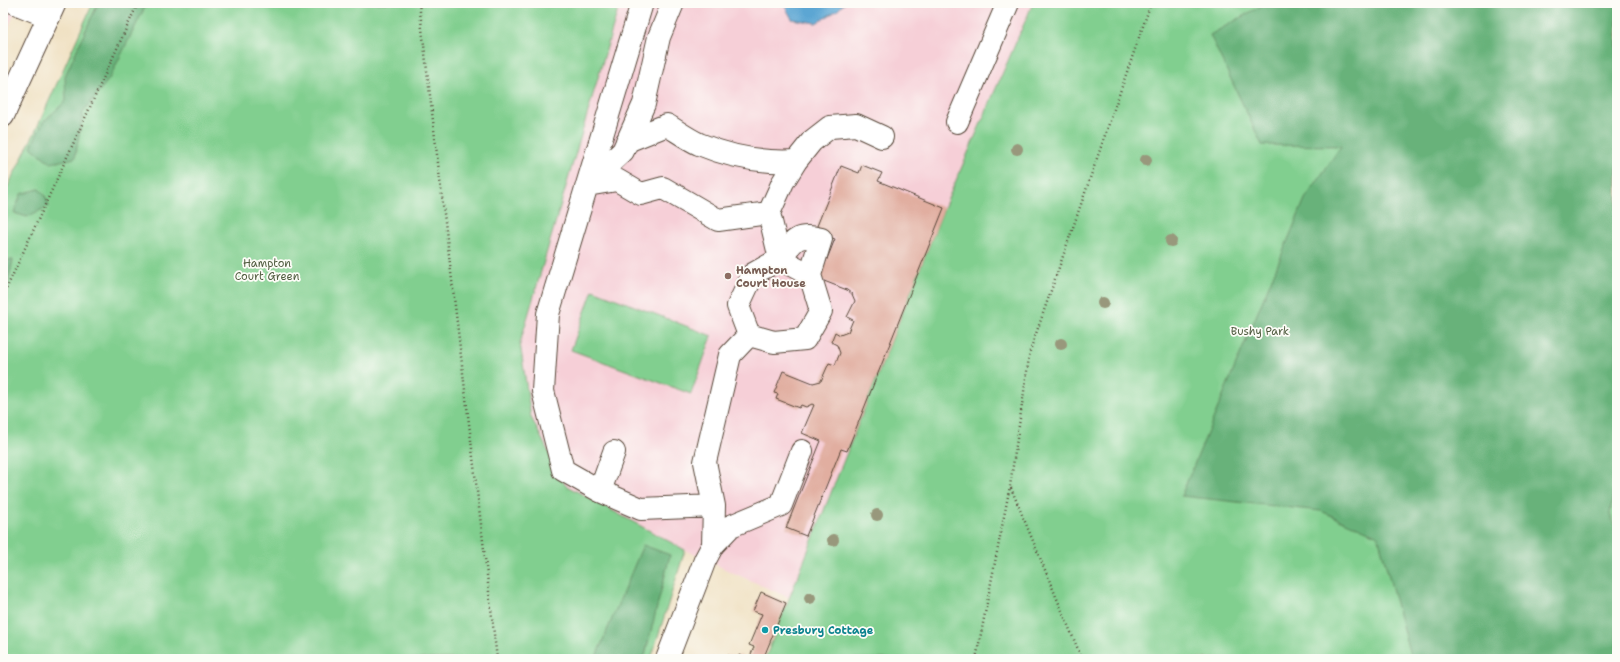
<svg xmlns="http://www.w3.org/2000/svg" width="1620" height="662" viewBox="0 0 1620 662" font-family="'Shantell Sans',sans-serif">
<rect width="100%" height="100%" fill="#fdfcf7"/>
<filter id="ink" filterUnits="userSpaceOnUse"><feTurbulence type="fractalNoise" baseFrequency=".025" numOctaves="2"/><feDisplacementMap in="SourceGraphic" scale="8" xChannelSelector="R" yChannelSelector="G"/><feConvolveMatrix kernelMatrix="1 2 1 2 8 2 1 2 1" color-interpolation-filters="sRGB"/></filter>
<filter id="wash" filterUnits="userSpaceOnUse"><feTurbulence type="fractalNoise" baseFrequency=".012" numOctaves="4" result="noise"/><feDisplacementMap in="SourceGraphic" scale="16" xChannelSelector="R" yChannelSelector="G"/><feGaussianBlur stdDeviation="0.9" result="paint"/><feColorMatrix in="noise" values="0 0 0 0 0 0 0 0 0 0 0 0 0 0 0 0 0 1.4 0 .05"/><feComposite in="paint" operator="in"/></filter>
<g filter="url(#wash)">
<rect width="100%" height="100%" fill="#f0e1c3"/>
<path fill="#f6cfd7" d="M 3,3 L 19,3 L 3,40 Z
M 620,3 L 1033,3 L 944,208 L 790,598 L 729,571 L 685,550 L 565,485 L 531,417 L 520,343 Z"/>
<path fill="#81cf8f" stroke="#5e7c56" d="M 93,3 L 620,3 L 520,343 L 531,417 L 565,485 L 685,550 L 651,659 L 3,659 L 3,196 L 36,130 Z
M 1033,3 L 1617,3 L 1617,659 L 765,659 L 944,208 Z
M 593,290 L 712,336 L 691,394 L 571,350 Z"/>
<path fill="#68b27a" stroke="#526e4c" d="M 98,3 L 147,3 L 109,79 L 83,112 L 75,158 L 51,163 L 31,147 L 43,122 L 66,101 L 65,76 Z
M 1266,3 L 1617,3 L 1617,464 L 1610,515 L 1617,528 L 1617,659 L 1411,659 L 1378,536 L 1321,511 L 1181,496 L 1305,199 L 1341,146 L 1262,145 L 1210,35 Z
M 39,189 L 45,195 L 49,206 L 27,217 L 14,213 L 21,194 Z
M 3,260 L 13,260 L 3,308 Z
M 643,545 L 670,555 L 644,659 L 595,659 Z"/>
<path fill="#5ca6d3" stroke="#4c6878" d="M 783,3 L 845,3 L 838,10 L 816,23 L 792,19 Z"/>
<g id="blocks">
<path fill="#e1aea0" d="M 862,165 L 882,173 L 878,181 L 944,208 L 847,451 L 841,449 L 806,536 L 786,528 L 821,441 L 802,433 L 814,405 L 812,404 L 806,407 L 801,405 L 799,408 L 776,399 L 778,394 L 774,393 L 783,371 L 813,383 L 821,381 L 829,363 L 835,365 L 840,353 L 837,345 L 831,342 L 835,332 L 840,335 L 848,332 L 853,320 L 847,317 L 855,301 L 852,294 L 847,290 L 819,279 L 835,239 L 815,231 L 841,166 L 859,173 Z
M 761,592 L 786,603 L 763,659 L 749,659 L 754,647 L 749,645 L 762,614 L 753,611 Z
M 728,655 L 738,659 L 739,655 L 748,659 L 727,659 Z"/>
</g>
</g>
<g filter="url(#ink)">
<use href="#blocks" fill-opacity="0" stroke="#564537" stroke-width="1"/>
<g fill="none" stroke-linecap="round" stroke-linejoin="round">
<g stroke="#564537" stroke-width="24">
<path id="minor" d="M 15,3 L 49,17
M 957,122 L 1008,3
M 627,141 L 667,125 C 677,131 688,139 699,144 C 730,157 763,163 796,161 L 812,141 L 830,127 L 856,125 L 882,137
M 588,184 L 623,151 L 644,104 L 659,37 L 673,3
M 587,185 L 617,180 L 641,194 L 663,188 L 718,220 L 769,213
M 780,259 L 769,213 L 783,182 L 796,161
M 780,259 C 794,240 796,233 821,239 L 810,275
M 614,452 L 600,491 L 641,509 L 714,506
M 600,491 L 563,470 L 543,391 L 548,314 L 642,3
M 713,545 L 731,526 L 781,505 L 802,451
M 667,659 L 705,560 L 713,545 L 714,506 L 705,462 L 730,355 L 749,335 L 774,342 L 805,339 L 821,311 L 810,275 L 780,259 L 753,274 L 738,306 L 749,335"/>
</g>
<g stroke="#564537" stroke-width="24">
<path id="highway" d="M 3,116 L 55,3"/>
</g>
<path stroke="#564537" stroke-width="2.5" stroke-dasharray="1 3" stroke-linecap="butt" d="M 419,3 L 497,659
M 3,296 L 138,3
M 1011,488 L 1082,659
M 976,659 L 1010,486 L 1030,351 L 1151,3"/>
<use href="#minor" stroke="#fff" stroke-width="22"/>
<use href="#highway" stroke="#fff" stroke-width="22"/>
</g>
<g fill="#98987b">
<circle cx="1017" cy="149" r="6"/>
<circle cx="1146" cy="160" r="6"/>
<circle cx="1171" cy="241" r="6"/>
<circle cx="1103" cy="303" r="6"/>
<circle cx="1061" cy="344" r="6"/>
<circle cx="877" cy="515" r="6"/>
<circle cx="833" cy="540" r="6"/>
<circle cx="810" cy="598" r="6"/>
</g>
</g>
<circle fill="#8d6e63" stroke="#fdfcf7" stroke-width="1.5" cx="728" cy="276" r="4"/>
<circle fill="#0f9aa8" stroke="#fdfcf7" stroke-width="1.5" cx="765" cy="630" r="4"/>
<g text-anchor="middle" dominant-baseline="central" stroke-width="3.5" stroke-linejoin="round" paint-order="stroke">
<g font-size="11" fill="#505c40" stroke="#fdfcf7">
<text x="267" y="263">Hampton<tspan x="267" dy="13">Court Green</tspan></text>
<text x="1260" y="331">Bushy Park</text>
</g>
<g font-size="11" font-weight="bold" fill="#785e54" stroke="#fdfcf7" text-anchor="start">
<text x="736" y="270">Hampton<tspan x="736" dy="13">Court House</tspan></text>
</g>
<g font-size="11" font-weight="bold" fill="#0d838f" stroke="#fdfcf7" text-anchor="start">
<text x="773" y="630">Presbury Cottage</text>
</g>
</g>
<rect width="1620" height="662" fill="none" stroke="#fdfcf7" stroke-width="16"/>
</svg>
